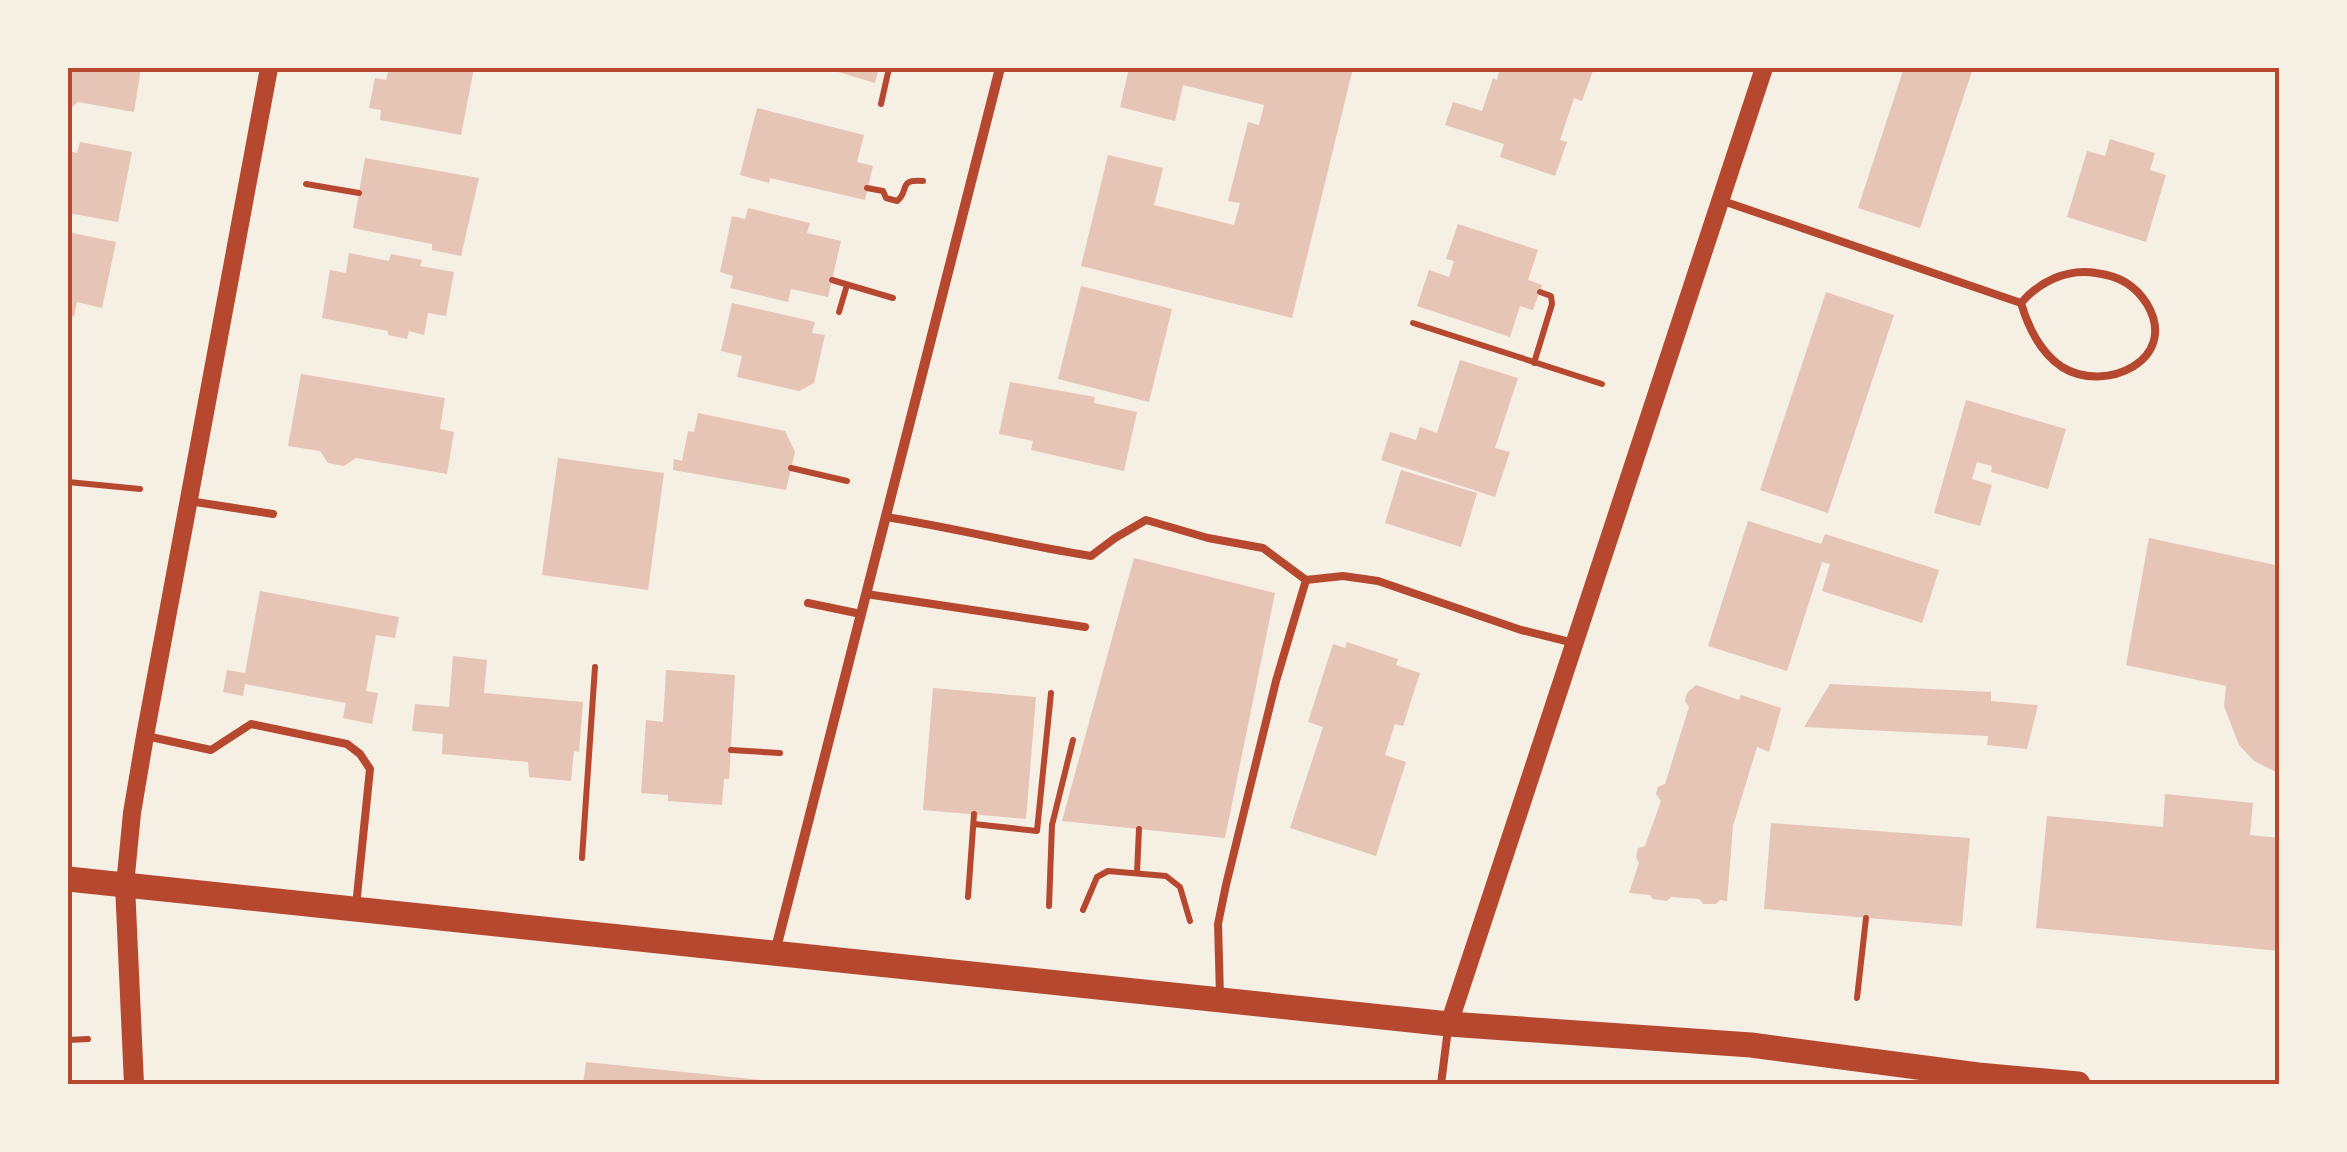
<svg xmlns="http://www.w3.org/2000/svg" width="2347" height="1152" viewBox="0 0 2347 1152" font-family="Lato,sans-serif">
<rect width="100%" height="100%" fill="#f6efe4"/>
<path fill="#e6c5b7" d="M 68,68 L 141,68 L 134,112 L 78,102 L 68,110 Z
M 389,68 L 474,68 L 461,135 L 380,120 L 381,110 L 369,108 L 375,78 L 386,80 Z
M 825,68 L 879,68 L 875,83 Z
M 1129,68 L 1353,68 L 1292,318 L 1081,266 L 1108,155 L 1163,168 L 1154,205 L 1234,225 L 1240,203 L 1228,201 L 1248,122 L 1259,125 L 1264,105 L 1183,85 L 1175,121 L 1120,107 Z
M 1488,68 L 1594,68 L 1582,101 L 1574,98 L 1560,140 L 1567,142 L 1555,176 L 1500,157 L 1504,144 L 1445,125 L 1453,102 L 1482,111 L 1493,78 L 1497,80 L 1499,72 Z
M 1904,68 L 1973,68 L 1920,228 L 1858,208 Z
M 757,108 L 864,135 L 857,162 L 873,166 L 865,200 L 770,178 L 769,183 L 740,175 Z
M 2110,139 L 2155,153 L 2150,170 L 2166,175 L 2146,242 L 2067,217 L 2087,151 L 2105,156 Z
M 80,142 L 132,152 L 118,222 L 68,213 L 68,151 L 77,153 Z
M 365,158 L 479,178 L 461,256 L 432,250 L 432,244 L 353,228 Z
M 748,208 L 810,223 L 807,233 L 841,241 L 828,297 L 791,289 L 788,302 L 730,288 L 733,276 L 720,272 L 732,216 L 745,219 Z
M 1458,224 L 1538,250 L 1528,280 L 1542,285 L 1533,310 L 1520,306 L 1510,337 L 1417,306 L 1429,270 L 1449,277 L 1454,261 L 1446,259 Z
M 68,232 L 116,242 L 102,308 L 77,302 L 74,317 L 68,315 Z
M 349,253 L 389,261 L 391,254 L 422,260 L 420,266 L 454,272 L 446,316 L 428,313 L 424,335 L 409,331 L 407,339 L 388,335 L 388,331 L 322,318 L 330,270 L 346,273 Z
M 1081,286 L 1172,309 L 1149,402 L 1058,379 Z
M 1826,292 L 1894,315 L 1828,513 L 1760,490 Z
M 732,303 L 815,322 L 812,333 L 825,335 L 814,383 L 799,391 L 737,377 L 742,356 L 721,351 Z
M 1460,360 L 1518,378 L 1495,448 L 1510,452 L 1495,497 L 1381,460 L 1390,432 L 1416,440 L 1420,427 L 1437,433 Z
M 301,374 L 445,398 L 440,429 L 454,432 L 447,474 L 356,458 L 344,466 L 328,463 L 320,451 L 288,446 Z
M 1010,382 L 1095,397 L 1094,403 L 1137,412 L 1124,471 L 1031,450 L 1033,441 L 999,434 Z
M 1966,400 L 2066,429 L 2048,489 L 1991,472 L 1992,466 L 1977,462 L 1972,479 L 1992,485 L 1980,526 L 1934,513 Z
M 698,413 L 785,431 L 795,452 L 786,490 L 673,470 L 674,459 L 682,461 L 688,431 L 694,432 Z
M 558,458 L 664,473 L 648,590 L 542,575 Z
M 1401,470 L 1477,493 L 1461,547 L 1385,523 Z
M 1748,521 L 1821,544 L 1825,534 L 1939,570 L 1922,623 L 1822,591 L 1830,564 L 1822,562 L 1787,671 L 1708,646 Z
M 2149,538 L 2280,566 L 2280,774 L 2254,761 L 2239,745 L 2224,706 L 2226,686 L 2126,665 Z
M 1134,558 L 1275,593 L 1225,838 L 1062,821 Z
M 260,591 L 399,617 L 395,638 L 376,635 L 366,691 L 378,693 L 372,724 L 343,718 L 346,703 L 245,684 L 243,696 L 223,692 L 227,670 L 245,673 Z
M 1347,642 L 1398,659 L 1396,665 L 1420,673 L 1403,726 L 1395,724 L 1385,755 L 1406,762 L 1376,856 L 1290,828 L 1323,727 L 1308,722 L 1333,644 L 1345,648 Z
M 453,656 L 487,660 L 484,693 L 583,702 L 579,752 L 574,751 L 571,781 L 529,777 L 528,762 L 442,754 L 443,734 L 412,731 L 415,704 L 449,707 Z
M 666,670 L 735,675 L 729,779 L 724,779 L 722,805 L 668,801 L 668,795 L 641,793 L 646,720 L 663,722 Z
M 1830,684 L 1991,692 L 1991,701 L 2038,705 L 2027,749 L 1987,745 L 1988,736 L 1804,727 Z
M 1696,685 L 1739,700 L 1741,695 L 1781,708 L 1769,752 L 1757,747 L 1733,826 L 1727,901 L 1720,900 L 1716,904 L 1703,904 L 1699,899 L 1671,897 L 1667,901 L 1653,899 L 1650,895 L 1629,893 L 1639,863 L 1636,857 L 1638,848 L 1645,846 L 1661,801 L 1656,794 L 1658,787 L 1665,784 L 1689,707 L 1685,701 L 1687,693 Z
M 933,688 L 1036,697 L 1026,819 L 923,810 Z
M 2165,794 L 2253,803 L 2250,835 L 2280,838 L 2280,951 L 2036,928 L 2047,816 L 2163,827 Z
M 1771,823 L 1970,838 L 1962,926 L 1764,909 Z
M 586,1062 L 782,1082 L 782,1084 L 583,1084 Z"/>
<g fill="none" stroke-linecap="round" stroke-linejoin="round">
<path stroke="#b5482f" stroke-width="6" d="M 881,104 L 889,68
M 306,184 L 359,193
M 867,188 L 883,191 L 886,198 L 897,201 C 910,191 897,179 923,181
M 832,280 L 893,298
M 839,312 L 847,285
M 1413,323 L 1602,384
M 1534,363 L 1552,304 L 1551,296 L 1540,292
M 791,468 L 847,481
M 68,482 L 140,489
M 731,750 L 780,753
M 974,824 L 1037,831 L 1051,693
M 582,858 L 595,667
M 1137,873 L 1139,829
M 968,897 L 974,814
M 1049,906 L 1052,825 L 1073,740
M 1083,910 L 1097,877 L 1108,871 L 1166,876 L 1180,887 L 1190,921
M 1857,998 L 1866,918
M 68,1040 L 88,1039"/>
<path stroke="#b5482f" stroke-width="8" d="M 1720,200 L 2021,303 C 2028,327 2040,352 2062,367 C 2105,394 2180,360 2147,304 C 2135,285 2119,276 2096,273 C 2067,268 2039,282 2021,303
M 189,501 L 273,514
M 886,517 C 955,528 1022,545 1091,556 L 1115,538 L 1146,520 L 1208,538 L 1263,548 L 1306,580
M 866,594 L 1085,627
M 808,603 L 861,614
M 146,736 L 211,750 L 251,724 L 347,744 L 360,754 L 370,769 L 356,906
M 1220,996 L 1218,924 L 1226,885 L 1276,681 L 1306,580 L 1343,576 L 1378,581 L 1521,630 L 1574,643
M 1441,1084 L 1448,1029"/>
<path stroke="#b5482f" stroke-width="10" d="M 775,952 L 1000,68"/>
<path stroke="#b5482f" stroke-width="18" d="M 125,885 L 132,813 L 145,736 L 269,68
M 1449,1024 L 1764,68"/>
<path stroke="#b5482f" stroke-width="20" d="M 125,885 L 134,1084"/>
<path stroke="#b5482f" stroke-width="25" d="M 68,879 L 1449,1024 L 1751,1045 L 1978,1075 L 2078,1084"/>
</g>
<rect width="2347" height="1152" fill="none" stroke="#f6efe4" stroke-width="140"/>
<rect x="70" y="70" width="2207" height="1012" fill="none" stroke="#b5482f" stroke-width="4"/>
</svg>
